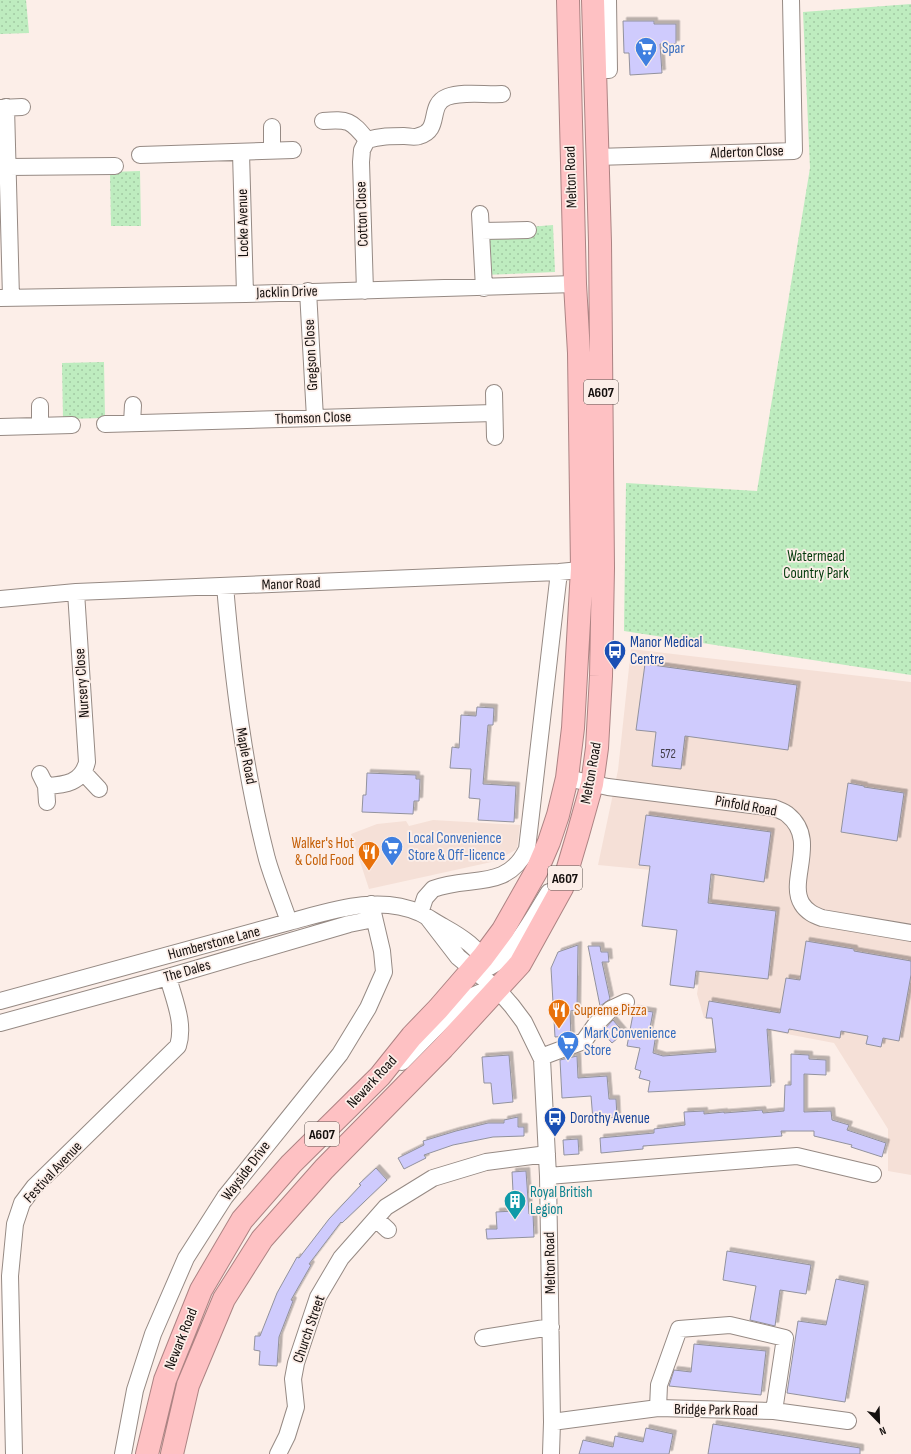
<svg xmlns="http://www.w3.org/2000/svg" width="911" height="1454" viewBox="0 0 911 1454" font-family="'Sofia Sans Condensed',sans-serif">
<defs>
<pattern id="green-dots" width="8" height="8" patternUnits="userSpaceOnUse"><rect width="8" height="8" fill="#beecbf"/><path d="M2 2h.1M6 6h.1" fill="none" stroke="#a2c9a3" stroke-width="1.8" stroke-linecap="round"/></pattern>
<filter id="shadow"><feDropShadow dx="3.5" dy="-3.5" stdDeviation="0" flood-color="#0004"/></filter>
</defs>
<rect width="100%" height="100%" fill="#fceee8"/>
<path fill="#f5e0d7" d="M 631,649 L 911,682 L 911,1175 L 888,1171 L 888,1129 L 834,1043 L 704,1018 L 697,994 L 714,876 L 598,865 L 618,770 Z
M 433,820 L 520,825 L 517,849 L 496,861 L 369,889 L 351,834 L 377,824 L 406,821 L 409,826 Z"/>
<path fill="url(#green-dots)" d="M 0,0 L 26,0 L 29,33 L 0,34 Z
M 911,4 L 911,675 L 624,631 L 626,483 L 757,491 L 810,168 L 803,12 Z
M 140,171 L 141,226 L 111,226 L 110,172 Z
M 553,225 L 555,272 L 483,275 L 481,231 Z
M 104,362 L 105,418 L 63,419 L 62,363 Z"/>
<path fill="#cfcbfd" stroke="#92929d" filter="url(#shadow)" d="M 623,21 L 654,21 L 654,24 L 676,24 L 676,44 L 660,44 L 662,73 L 630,75 L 629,53 L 624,53 Z
M 645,664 L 797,685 L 788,750 L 685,736 L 681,769 L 652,766 L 656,732 L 636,730 Z
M 477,707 L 494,708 L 493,725 L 488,725 L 483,784 L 516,786 L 514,822 L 478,820 L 480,799 L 469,798 L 471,769 L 450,768 L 452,747 L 459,748 L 461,715 L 476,716 Z
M 367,773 L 416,775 L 416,779 L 420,779 L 419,801 L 414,801 L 413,814 L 362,812 L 363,795 L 366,795 Z
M 848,783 L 864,786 L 864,787 L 904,793 L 897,841 L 841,832 Z
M 646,815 L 771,832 L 764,882 L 711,874 L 708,903 L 776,911 L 768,979 L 696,971 L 694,988 L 670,985 L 677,930 L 642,926 L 650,866 L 639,865 Z
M 806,941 L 854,949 L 854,951 L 911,961 L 911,975 L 899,1041 L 883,1038 L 881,1047 L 866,1044 L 868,1036 L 841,1031 L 840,1038 L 789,1029 L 788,1033 L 767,1029 L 771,1086 L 648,1092 L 650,1081 L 639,1078 L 641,1071 L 635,1069 L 640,1048 L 627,1046 L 634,1009 L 653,1012 L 649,1033 L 656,1034 L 653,1053 L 663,1056 L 716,1052 L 712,1018 L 706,1018 L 709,1001 L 780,1013 L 786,978 L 800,980 Z
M 578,945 L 577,1010 L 570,1011 L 571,1036 L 555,1037 L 551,968 L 558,952 Z
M 588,946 L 600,946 L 601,952 L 608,952 L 609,962 L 602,962 L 610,999 L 600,1006 Z
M 613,1020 L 624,1033 L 612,1043 L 602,1032 Z
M 791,1054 L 809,1055 L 809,1059 L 826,1060 L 826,1075 L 804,1074 L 804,1112 L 831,1111 L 832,1120 L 849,1125 L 847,1130 L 886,1143 L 882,1157 L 851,1147 L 852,1145 L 814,1136 L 814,1131 L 781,1131 L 782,1136 L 643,1146 L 643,1149 L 601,1153 L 600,1138 L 654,1133 L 654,1129 L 685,1125 L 684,1112 L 704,1111 L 704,1114 L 724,1112 L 724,1113 L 762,1110 L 763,1113 L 784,1111 L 785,1085 L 791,1085 Z
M 509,1055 L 513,1102 L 493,1104 L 491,1083 L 484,1083 L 482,1057 Z
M 577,1056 L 578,1078 L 607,1076 L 609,1099 L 616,1099 L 617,1117 L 593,1120 L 591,1096 L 562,1098 L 560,1060 Z
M 518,1117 L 518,1127 L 524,1127 L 524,1136 L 493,1137 L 453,1145 L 424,1155 L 426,1158 L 404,1169 L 398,1158 L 424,1145 L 423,1141 L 456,1131 L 488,1123 L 504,1123 L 504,1120 Z
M 578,1139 L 579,1154 L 564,1155 L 563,1140 Z
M 376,1168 L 387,1180 L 342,1223 L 341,1222 L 309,1264 L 311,1265 L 291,1300 L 293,1301 L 279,1337 L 277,1366 L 259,1365 L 260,1351 L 254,1350 L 255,1336 L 260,1336 L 277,1293 L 297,1257 L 299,1258 L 329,1219 L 361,1185 L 359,1184 Z
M 526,1171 L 529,1214 L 533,1214 L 534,1237 L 487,1239 L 486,1229 L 497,1229 L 496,1212 L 514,1211 L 512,1172 Z
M 727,1251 L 811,1265 L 806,1294 L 780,1290 L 775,1326 L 750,1320 L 756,1286 L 723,1280 Z
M 836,1279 L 865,1285 L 845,1402 L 787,1393 L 798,1321 L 826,1325 Z
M 694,1344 L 766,1351 L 761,1395 L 669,1386 L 674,1370 L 691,1372 Z
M 713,1424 L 860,1448 L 860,1454 L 708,1454 Z
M 646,1428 L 673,1434 L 669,1454 L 579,1454 L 583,1440 L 613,1447 L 615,1436 L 643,1442 Z"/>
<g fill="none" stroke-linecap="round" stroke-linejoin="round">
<g stroke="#968a84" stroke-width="18">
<path id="minor" d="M 595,70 L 609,70 L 608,0
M 6,107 L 11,298
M 0,108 L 22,107
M 323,121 C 348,119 351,120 367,140 C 380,136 391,136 404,136 C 408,136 415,138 419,136 C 442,130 427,105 447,97 C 463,91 485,95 502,94
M 272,127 L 272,151
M 241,153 L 245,294
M 140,155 L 293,150
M 596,157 L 794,151 L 791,0
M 8,167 L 115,166
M 480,214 L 484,288
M 481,231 L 528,230
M 308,291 L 315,418
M 365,291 L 361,162 L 362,150 L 367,140
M 0,298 L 245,294 L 575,284
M 494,393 L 495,437
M 40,406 L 40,426
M 132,423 L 133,405
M 105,424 L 494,413
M 0,427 L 72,425
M 225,586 C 233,678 244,770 267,859 C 273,880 282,901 289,922
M 0,599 L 76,592 L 559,572 L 591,569
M 84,773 L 99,789
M 40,774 L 46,786 L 47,802
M 567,778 L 608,787 L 774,808 C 779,810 785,812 788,815 C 819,840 787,881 802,904 C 807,912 814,915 822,918 L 911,933
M 46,786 C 65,785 82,783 87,762 L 76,592
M 420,913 L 425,898 L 433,889 C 470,875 507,891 527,849 L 559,572
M 428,918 L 458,957 L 498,990 L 512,1006 L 524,1022 L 542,1059 L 548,1176 L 552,1422 L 551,1454
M 478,970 C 508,969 534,915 549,892
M 0,1001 L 289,922 C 331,911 378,894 420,913 C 428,917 436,923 444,927 C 462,937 479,948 488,967
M 0,1023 L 168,977 L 349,924 L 374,919
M 541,1057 L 584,1041 L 596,1024 L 611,1009 L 626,1002
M 402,1062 L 463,1000 L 479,993 L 498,990
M 548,1176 L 797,1156 L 873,1174
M 376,1219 L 388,1230
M 483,1338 L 551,1327
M 774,1411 L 848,1421
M 552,1422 L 658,1408 L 659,1385 L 679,1329 L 730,1325 L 785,1338 L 774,1411 L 658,1408
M 14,1454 L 10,1276 L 15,1224 L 22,1203 L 34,1187 L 178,1046 C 185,1023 174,1000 168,977
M 123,1454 L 135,1390 L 153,1334 L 186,1258 L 225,1197 L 340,1054 L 368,1008 L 384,972 L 382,951 L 371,904
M 278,1454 L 287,1436 L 296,1407 L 293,1379 L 296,1363 L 318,1297 L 341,1258 L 386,1207 L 433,1178 L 486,1162 L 547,1154"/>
</g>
<g stroke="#ac8383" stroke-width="24">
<path id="highway" d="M 147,1454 L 165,1380 L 201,1290 L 242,1220 L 291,1164 L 380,1076 L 412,1036 L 438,1009 L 483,957 L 503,930 L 537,870 L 549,842 L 558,815 L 567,778 L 573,728 L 582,569 L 579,353 L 575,284 L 568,0
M 172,1454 L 188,1385 L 224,1299 L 262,1239 L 324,1169 L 443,1048 L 520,964 L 562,888 L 578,834 L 592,784 L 597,748 L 601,676 L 603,568 L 600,242 L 593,0"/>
</g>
<use href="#minor" stroke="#fff" stroke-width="16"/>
<use href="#highway" stroke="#fec1c3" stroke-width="22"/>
</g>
<defs>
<g id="supermarket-pin" transform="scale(1.15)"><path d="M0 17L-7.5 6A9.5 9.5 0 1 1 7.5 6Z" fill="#3f7fe0" stroke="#fceee8"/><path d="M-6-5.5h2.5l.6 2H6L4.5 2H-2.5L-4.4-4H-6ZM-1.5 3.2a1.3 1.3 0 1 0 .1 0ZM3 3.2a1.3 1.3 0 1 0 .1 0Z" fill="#fff"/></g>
<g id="bus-pin" transform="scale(1.15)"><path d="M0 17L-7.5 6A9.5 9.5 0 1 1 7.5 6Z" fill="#1a4fb4" stroke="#fceee8"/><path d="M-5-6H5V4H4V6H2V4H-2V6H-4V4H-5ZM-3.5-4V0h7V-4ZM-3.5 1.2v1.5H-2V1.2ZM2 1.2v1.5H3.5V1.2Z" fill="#fff"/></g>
<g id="restaurant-pin" transform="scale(1.15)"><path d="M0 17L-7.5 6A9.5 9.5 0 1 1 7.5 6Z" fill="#e8710a" stroke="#fceee8"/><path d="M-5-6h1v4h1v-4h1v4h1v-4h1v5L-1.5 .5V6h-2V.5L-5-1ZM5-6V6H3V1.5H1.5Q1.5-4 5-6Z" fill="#fff"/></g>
<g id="building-pin" transform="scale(1.15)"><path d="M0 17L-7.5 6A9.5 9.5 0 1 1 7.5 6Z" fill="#0f9aa8" stroke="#fceee8"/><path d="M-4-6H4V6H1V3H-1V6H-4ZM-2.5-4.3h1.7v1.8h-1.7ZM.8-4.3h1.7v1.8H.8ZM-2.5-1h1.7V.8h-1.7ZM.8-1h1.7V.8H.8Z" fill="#fff"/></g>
</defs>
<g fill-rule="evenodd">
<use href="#supermarket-pin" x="646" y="48"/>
<use href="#bus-pin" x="615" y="651"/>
<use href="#supermarket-pin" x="392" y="847"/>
<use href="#restaurant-pin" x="369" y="852"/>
<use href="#restaurant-pin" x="559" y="1010"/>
<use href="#supermarket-pin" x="568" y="1042"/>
<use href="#bus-pin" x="555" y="1118"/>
<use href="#building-pin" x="515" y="1201"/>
</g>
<g text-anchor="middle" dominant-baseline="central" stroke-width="3.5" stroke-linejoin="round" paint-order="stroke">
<g font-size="13" fill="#433e49">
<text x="668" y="754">572</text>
</g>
<g fill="#fceee8" stroke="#5a524f" stroke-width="1">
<rect x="584" y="380" width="34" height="24" rx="3"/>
<rect x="548" y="866" width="34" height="24" rx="3"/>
<rect x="305" y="1122" width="34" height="24" rx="3"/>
</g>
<g font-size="14" font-weight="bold" fill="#140f0d">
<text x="601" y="392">A607</text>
<text x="565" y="878">A607</text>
<text x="322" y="1134">A607</text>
</g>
<g font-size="15" fill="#366cbe" stroke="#fceee8" text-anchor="start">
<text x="662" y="48">Spar</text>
<text x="408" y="838">Local Convenience<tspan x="408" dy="17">Store &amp; Off-licence</tspan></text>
<text x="584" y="1033">Mark Convenience<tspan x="584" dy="17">Store</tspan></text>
</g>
<g font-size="15" fill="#140f0d" stroke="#fceee8">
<text transform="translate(747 152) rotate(-2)">Alderton Close</text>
<text transform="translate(571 177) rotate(-92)">Melton Road</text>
<text transform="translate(362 214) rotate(-92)">Cotton Close</text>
<text transform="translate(243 223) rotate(-91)">Locke Avenue</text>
<text transform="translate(287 292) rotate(-2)">Jacklin Drive</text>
<text transform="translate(311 355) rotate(-93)">Gregson Close</text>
<text transform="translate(313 418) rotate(-2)">Thomson Close</text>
<text transform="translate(291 584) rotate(-2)">Manor Road</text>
<text transform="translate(82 683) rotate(-94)">Nursery Close</text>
<text transform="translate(246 756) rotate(79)">Maple Road</text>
<text transform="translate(591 773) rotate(-80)">Melton Road</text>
<text transform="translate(746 806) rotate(10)">Pinfold Road</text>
<text transform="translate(214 943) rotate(-15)">Humberstone Lane</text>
<text transform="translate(187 971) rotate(-16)">The Dales</text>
<text transform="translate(372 1082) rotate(-47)">Newark Road</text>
<text transform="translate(246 1171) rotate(-53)">Wayside Drive</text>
<text transform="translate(53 1172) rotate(-47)">Festival Avenue</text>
<text transform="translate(550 1263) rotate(-91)">Melton Road</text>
<text transform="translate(309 1329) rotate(-71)">Church Street</text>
<text transform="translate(181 1339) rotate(-68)">Newark Road</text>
<text transform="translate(716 1410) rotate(1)">Bridge Park Road</text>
</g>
<g font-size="15" fill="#003909" stroke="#fceee8">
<text x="816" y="556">Watermead<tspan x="816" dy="17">Country Park</tspan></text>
</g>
<g font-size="15" fill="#164399" stroke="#fceee8" text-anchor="start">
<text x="630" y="642">Manor Medical<tspan x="630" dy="17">Centre</tspan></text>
<text x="570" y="1118">Dorothy Avenue</text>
</g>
<g font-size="15" fill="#c56008" stroke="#fceee8" text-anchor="end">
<text x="354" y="843">Walker's Hot<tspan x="354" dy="17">&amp; Cold Food</tspan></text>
<text x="574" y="1010" text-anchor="start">Supreme Pizza</text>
</g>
<g font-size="15" fill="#0d838f" stroke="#fceee8" text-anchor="start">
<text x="530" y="1192">Royal British<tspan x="530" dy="17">Legion</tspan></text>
</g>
</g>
<g transform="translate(879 1422) rotate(157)" stroke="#fceee8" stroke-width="3" paint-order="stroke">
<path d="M0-3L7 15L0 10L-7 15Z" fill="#140f0d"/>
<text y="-6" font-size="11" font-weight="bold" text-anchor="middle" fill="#140f0d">N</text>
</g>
</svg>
